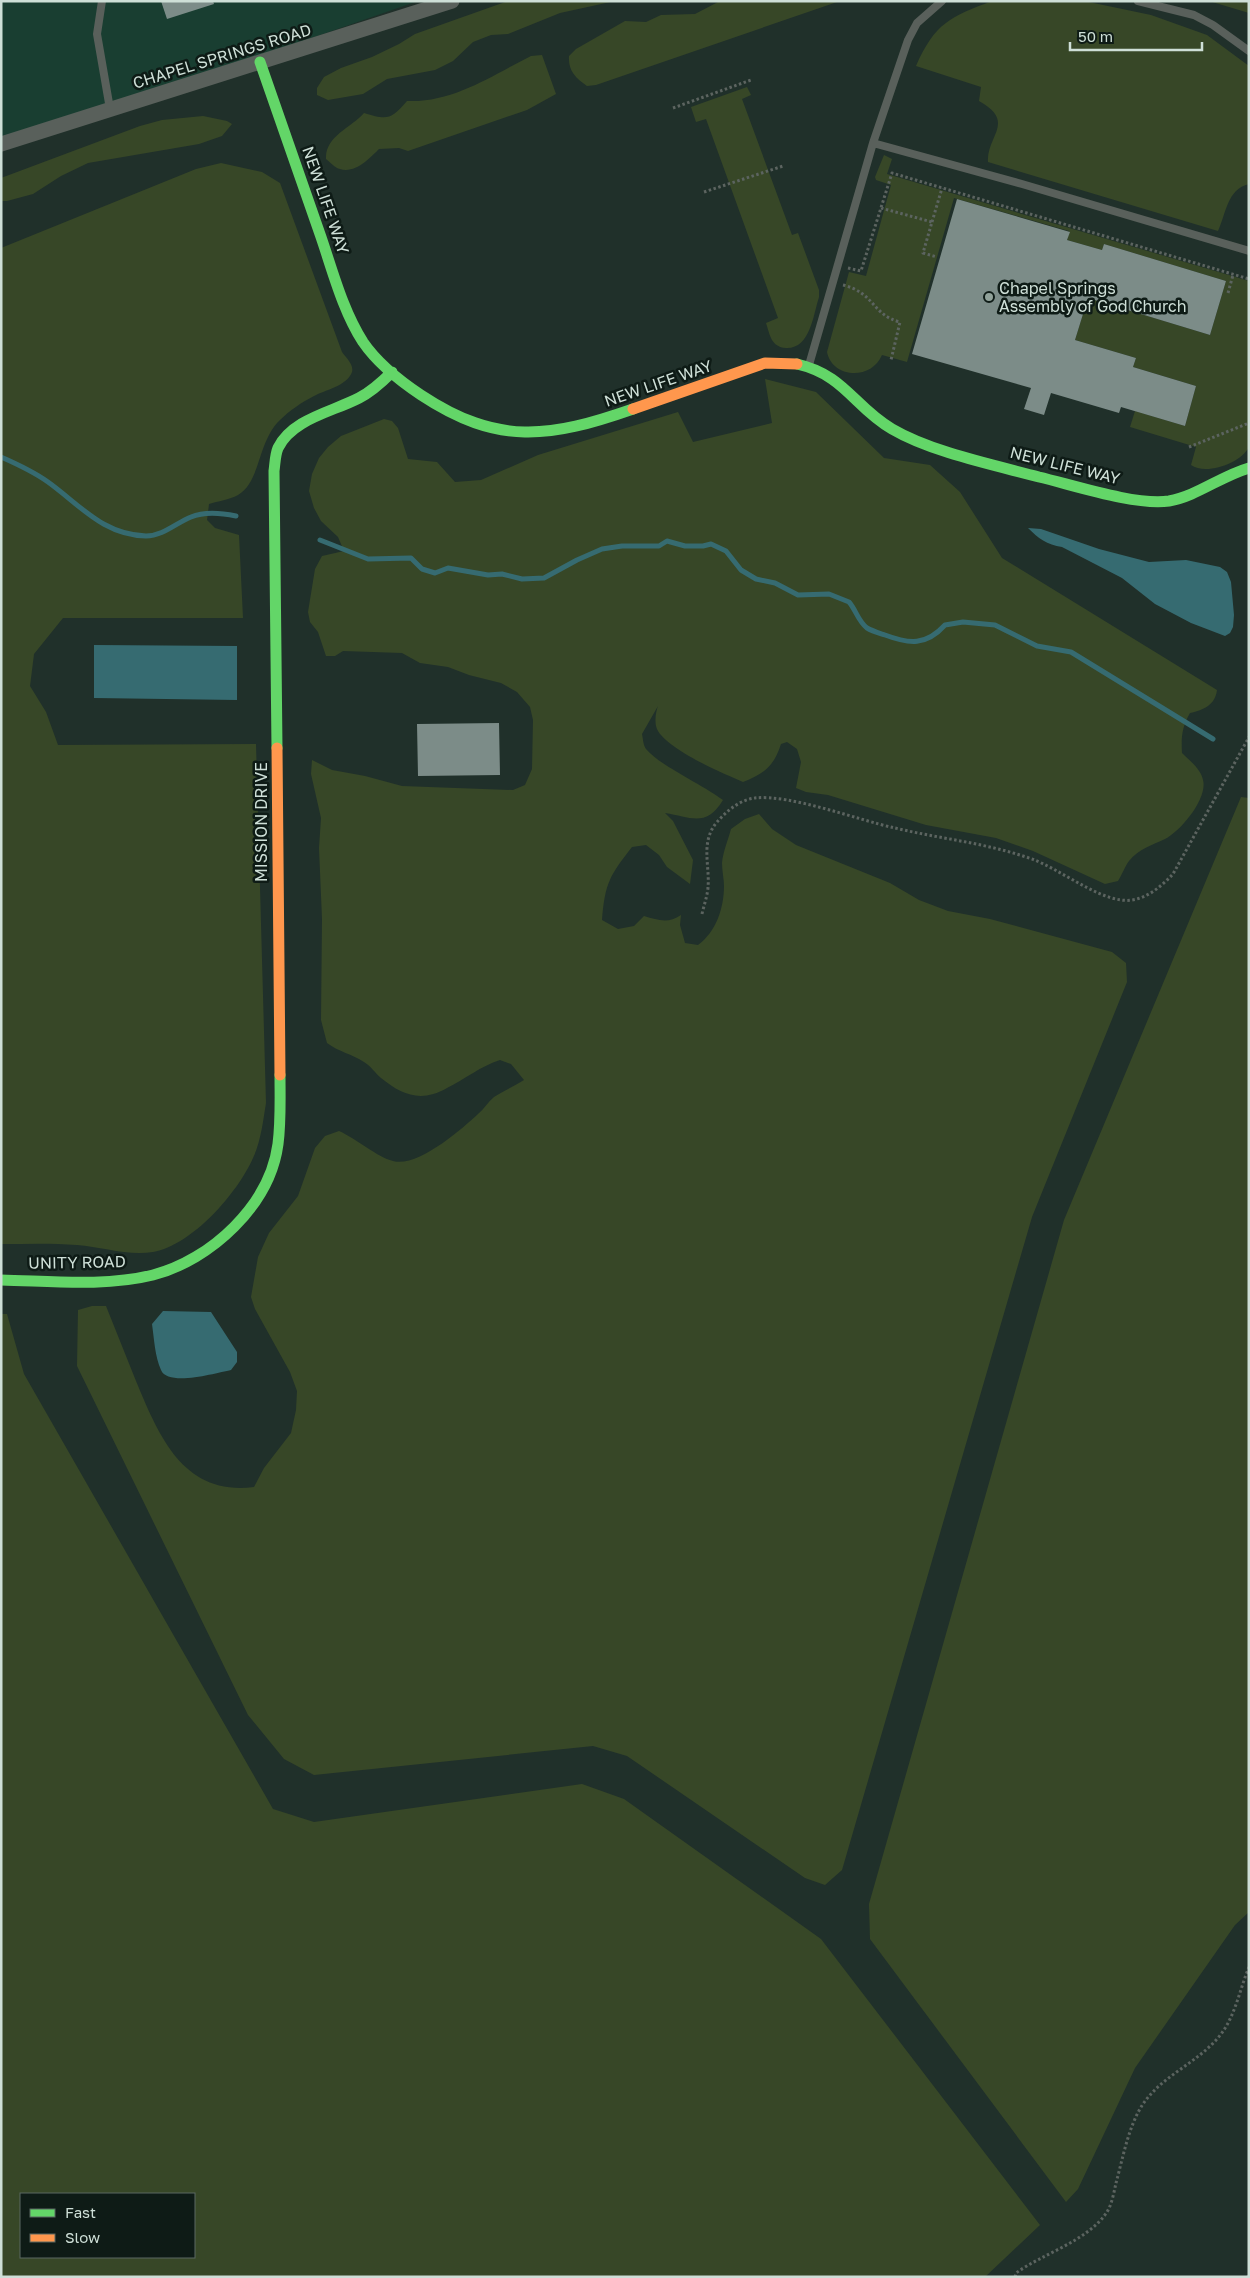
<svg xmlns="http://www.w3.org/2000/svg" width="1250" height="2278" viewBox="0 0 1250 2278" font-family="'Golos Text',sans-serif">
<rect width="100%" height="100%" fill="#20302a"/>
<path fill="#193e31" d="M 1,1 L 418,1 L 1,146 Z"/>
<path fill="#374727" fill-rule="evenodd" d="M 508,1 L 615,1 L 560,13 L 508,34 L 491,35 L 473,42 L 453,61 L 435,70 L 387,79 L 363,94 L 328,100 L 317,95 L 317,88 L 324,77 L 341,68 L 372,57 L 399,44 L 415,34 Z
M 720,1 L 840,1 L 596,85 L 587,86 C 575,78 568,70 569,56 L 576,49 L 625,21 L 646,22 L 661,15 L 695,14 Z
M 992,1 L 1084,1 L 1151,15 L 1207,35 L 1249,66 L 1249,184 C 1227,189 1226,214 1218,231 L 988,162 C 986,136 1017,122 979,101 L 981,87 L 916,66 C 935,23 950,17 992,1 Z
M 1209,1 L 1249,1 L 1249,13 Z
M 542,55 L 556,94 L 527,110 L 408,151 L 399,148 L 379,149 C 370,158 355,174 340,169 C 335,168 330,162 326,159 C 325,136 351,128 364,113 C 387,120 391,120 407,101 C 453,103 491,76 531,56 Z
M 747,87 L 751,95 L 742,99 L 792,235 L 798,233 L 819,290 L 819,297 C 813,316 810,349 786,348 C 771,347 770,335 766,323 L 778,318 L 706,119 L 696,122 L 691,107 Z
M 203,116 L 227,121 L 232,124 L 222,136 L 199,144 L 88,163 L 61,176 L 33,194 L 7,201 L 1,201 L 1,178 L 140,126 L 162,120 Z
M 884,155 L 892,159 L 887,174 L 1249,281 L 1249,447 C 1241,463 1206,476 1191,465 L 1196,447 L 1130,427 L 1135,411 L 1185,426 L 1196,386 L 1133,367 L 1136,358 L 1075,340 L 1088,298 L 1210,335 L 1226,281 L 1104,244 L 1102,250 L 1067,240 L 1069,231 L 954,198 L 907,362 L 882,355 C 871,381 832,378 827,352 L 849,272 L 866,276 L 891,185 L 876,180 L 875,177 Z
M 221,163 L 262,172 L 280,183 L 342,352 C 346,358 354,364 352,372 C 347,386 325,390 314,396 C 302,402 289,411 280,420 C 257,442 261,482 238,495 C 229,500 218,501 209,504 L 207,520 L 215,528 L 239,535 L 243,618 L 63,618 L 34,654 L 30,686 L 46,712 L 58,745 L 256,744 L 266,1103 C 263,1121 261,1141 253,1158 C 237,1194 192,1245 153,1252 C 128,1256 102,1247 77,1245 C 52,1243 27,1244 1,1244 L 1,248 L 196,169 Z
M 765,379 L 816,392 L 884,458 L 930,465 L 960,492 L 1002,558 L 1217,690 C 1215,705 1204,710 1190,713 C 1182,727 1181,737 1182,753 C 1189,760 1201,769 1203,780 C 1208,798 1181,831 1165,839 C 1152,845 1139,849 1129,861 C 1125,866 1122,875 1118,881 L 1105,884 L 1033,851 L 996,838 L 926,825 L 828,795 L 806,792 L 796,788 L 801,762 L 797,749 L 787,742 L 781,744 C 774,766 764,774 743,782 C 722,773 666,749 657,729 C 654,722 656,711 658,706 L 642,734 C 643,738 643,745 646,749 C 659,765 703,785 723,800 C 706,828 691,817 665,813 L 673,821 L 693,860 L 690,884 L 667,867 L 659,855 L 646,845 L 632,847 C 610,875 605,883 602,920 L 618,929 L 634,926 L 644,916 C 658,920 668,924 681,915 L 680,925 L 685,943 L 698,945 C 716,932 724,908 724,886 C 724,879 722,871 722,863 C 723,852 728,840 731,829 L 745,819 L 759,814 L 772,829 L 796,845 L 890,883 L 919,900 L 948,911 L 990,919 L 1112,952 L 1126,963 L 1127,982 L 1032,1217 L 842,1870 L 825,1885 L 805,1878 L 627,1756 L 593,1746 L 314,1775 L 284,1759 L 248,1715 L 77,1366 L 78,1310 L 92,1306 L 106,1306 C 116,1331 126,1356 136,1381 C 159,1436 183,1496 254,1487 L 264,1468 L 291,1433 L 296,1410 L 297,1391 L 290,1372 L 255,1309 L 251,1297 L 258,1257 L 269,1233 L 298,1196 L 315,1148 L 325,1136 L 339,1131 C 357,1139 377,1157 393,1161 C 417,1168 461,1130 478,1114 C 484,1109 488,1102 494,1097 C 503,1091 515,1086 524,1080 L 511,1064 L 500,1060 C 481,1066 465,1079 447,1088 C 421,1103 402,1095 381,1078 C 375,1073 371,1066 364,1062 C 352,1054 339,1052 327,1043 L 321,1020 L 322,919 L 319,848 L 321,818 L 311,774 L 312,760 L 332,770 L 365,776 L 402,786 L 513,790 L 525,785 L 532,769 L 533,720 L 530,707 L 517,692 L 501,683 L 469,675 L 448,667 L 420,663 L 402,653 L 343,651 L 335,656 L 326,656 L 318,632 L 310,622 L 308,612 L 315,569 L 322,556 L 344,551 L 338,537 L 321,521 L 314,508 L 309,491 L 312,474 L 319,458 L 328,447 L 341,436 L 384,419 L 392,421 L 398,428 L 408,459 L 437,462 L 455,482 L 481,480 L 538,455 L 678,412 L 693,442 L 772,423 Z
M 1241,797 L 1249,798 L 1249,1912 L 1235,1925 L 1135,2068 L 1078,2189 L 1066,2202 L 870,1939 L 869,1904 L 1064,1220 Z
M 1,1314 L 7,1314 L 24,1374 L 273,1809 L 314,1822 L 582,1784 L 624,1799 L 821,1939 L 1040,2225 L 985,2277 L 1,2277 ZM 194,2194 L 194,2257 L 21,2257 L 21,2194 Z"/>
<path fill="#366b71" d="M 1028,528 L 1041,529 L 1099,549 L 1149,562 L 1186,560 L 1220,567 L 1227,572 L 1231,582 L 1234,615 L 1233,627 L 1230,633 L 1225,636 L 1191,623 L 1155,604 L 1122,578 L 1062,547 C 1047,545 1038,538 1028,528 Z
M 94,645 L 237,646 L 237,700 L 94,698 Z
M 163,1311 L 211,1312 L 237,1352 L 237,1362 L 231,1370 C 216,1373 168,1387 161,1370 C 155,1357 154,1338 152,1324 Z"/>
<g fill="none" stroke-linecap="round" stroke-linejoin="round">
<path stroke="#366b71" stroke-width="5" d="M 1,457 C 17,464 34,472 48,482 C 80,505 103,535 146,536 C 163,536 176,523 191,517 C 205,511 222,513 236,516
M 320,540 L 368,559 L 411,558 L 422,569 L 435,573 L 448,568 L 488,575 L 502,574 L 522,579 L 544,578 L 577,560 L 602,549 L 622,546 L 659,546 L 667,541 L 685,546 L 703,546 L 711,544 L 726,551 L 741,570 L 756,579 L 775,583 L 798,595 L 829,594 L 849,602 C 856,610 858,621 867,628 C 872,631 879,633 885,635 C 909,644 926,646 945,625 L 963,622 L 995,625 L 1037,646 L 1071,652 L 1213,739"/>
</g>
<path fill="#7c8c88" d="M 161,1 L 213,1 L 214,4 L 167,19 Z
M 957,199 L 1070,232 L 1067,240 L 1102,250 L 1104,244 L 1226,281 L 1210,335 L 1088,298 L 1075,340 L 1136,358 L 1133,367 L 1196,386 L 1185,426 L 1121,407 L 1119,413 L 1051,393 L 1044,415 L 1024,409 L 1031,388 L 912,354 Z
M 499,723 L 500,775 L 418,776 L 417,724 Z"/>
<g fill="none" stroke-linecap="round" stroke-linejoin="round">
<path stroke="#5c6460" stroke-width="3" stroke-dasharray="2.5 2.5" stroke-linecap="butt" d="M 673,108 L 751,80
M 704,192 L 783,166
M 881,208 L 932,222 L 923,253 L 937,257
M 932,222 L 942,188
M 848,268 L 861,271 L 892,173 L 1249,279
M 843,285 C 875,293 872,315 900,322 L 891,360
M 1228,293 L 1233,275
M 1189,447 L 1249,423
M 702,914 C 704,905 707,897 708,888 C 710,865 700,842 717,822 C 727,811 739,800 755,798 C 790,794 858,820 895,828 C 941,839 987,843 1032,859 C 1059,869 1093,896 1121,900 C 1142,903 1160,888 1173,874 L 1249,737
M 1015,2277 L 1016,2273 C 1042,2254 1088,2241 1107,2212 C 1112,2204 1114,2192 1116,2183 C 1123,2158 1128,2127 1143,2104 C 1162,2076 1195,2064 1217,2039 C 1235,2019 1239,1991 1249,1967
M 1247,2277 L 1249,2276"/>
<path stroke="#59605b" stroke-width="8" d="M 102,1 L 97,34 L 110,109
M 1138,1 L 1194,15 L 1213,25 L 1249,51
M 873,143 L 1022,184 L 1249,251
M 809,365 L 873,143 L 908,40 L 917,23 L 942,1"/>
<path stroke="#59605b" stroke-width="15" d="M 1,144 L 452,1"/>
<path stroke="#63d668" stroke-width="11" d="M 260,62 C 280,120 301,179 321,237 C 333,272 343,311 363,342 C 378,364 400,381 421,395 C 498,446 550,438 633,409
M 797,364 C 845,375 854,407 892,429 C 931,452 994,465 1039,477 C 1073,485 1136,506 1169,501 C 1197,496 1221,476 1249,468
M 277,748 L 274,471 C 275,464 275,455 278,448 C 292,419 332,412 359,398 C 371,392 382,382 392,372
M 1,1280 C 50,1281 105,1287 153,1275 C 211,1260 270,1205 278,1144 C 281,1121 280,1098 280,1075"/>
<path stroke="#ff974d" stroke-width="11" d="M 633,409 L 765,363 L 797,364
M 277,748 L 280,1075"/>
</g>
<circle fill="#91a29a" stroke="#0e1b16" stroke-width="2" cx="989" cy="297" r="5"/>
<g text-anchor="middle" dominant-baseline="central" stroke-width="5" stroke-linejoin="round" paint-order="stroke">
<g font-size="16" fill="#cedfd7" stroke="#0e1b16">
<text transform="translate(222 56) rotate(-17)">CHAPEL SPRINGS ROAD</text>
<text transform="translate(326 200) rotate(71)">NEW LIFE WAY</text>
<text transform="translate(658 383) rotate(-19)">NEW LIFE WAY</text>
<text transform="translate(1065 465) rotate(14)">NEW LIFE WAY</text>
<text transform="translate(261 822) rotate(-90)">MISSION DRIVE</text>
<text transform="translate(77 1262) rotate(-1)">UNITY ROAD</text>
</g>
<g font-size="16" fill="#cedfd7" stroke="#0e1b16" text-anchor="start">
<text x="999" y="288">Chapel Springs<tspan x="999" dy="18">Assembly of God Church</tspan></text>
</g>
</g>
<rect width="1250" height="2278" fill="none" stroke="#cedfd7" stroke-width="5"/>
<rect x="20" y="2193" width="175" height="65" fill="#0e1b16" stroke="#5b6963"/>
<rect x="30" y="2209" width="25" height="8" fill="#63d668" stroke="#5b6963"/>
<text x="65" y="2218" font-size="15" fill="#cedfd7">Fast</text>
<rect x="30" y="2234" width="25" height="8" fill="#ff974d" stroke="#5b6963"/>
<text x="65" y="2243" font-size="15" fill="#cedfd7">Slow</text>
<path d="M1070 42v8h132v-8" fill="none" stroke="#cedfd7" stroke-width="2.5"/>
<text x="1078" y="42" font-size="15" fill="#cedfd7" stroke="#0e1b16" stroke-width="4" paint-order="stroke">50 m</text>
</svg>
